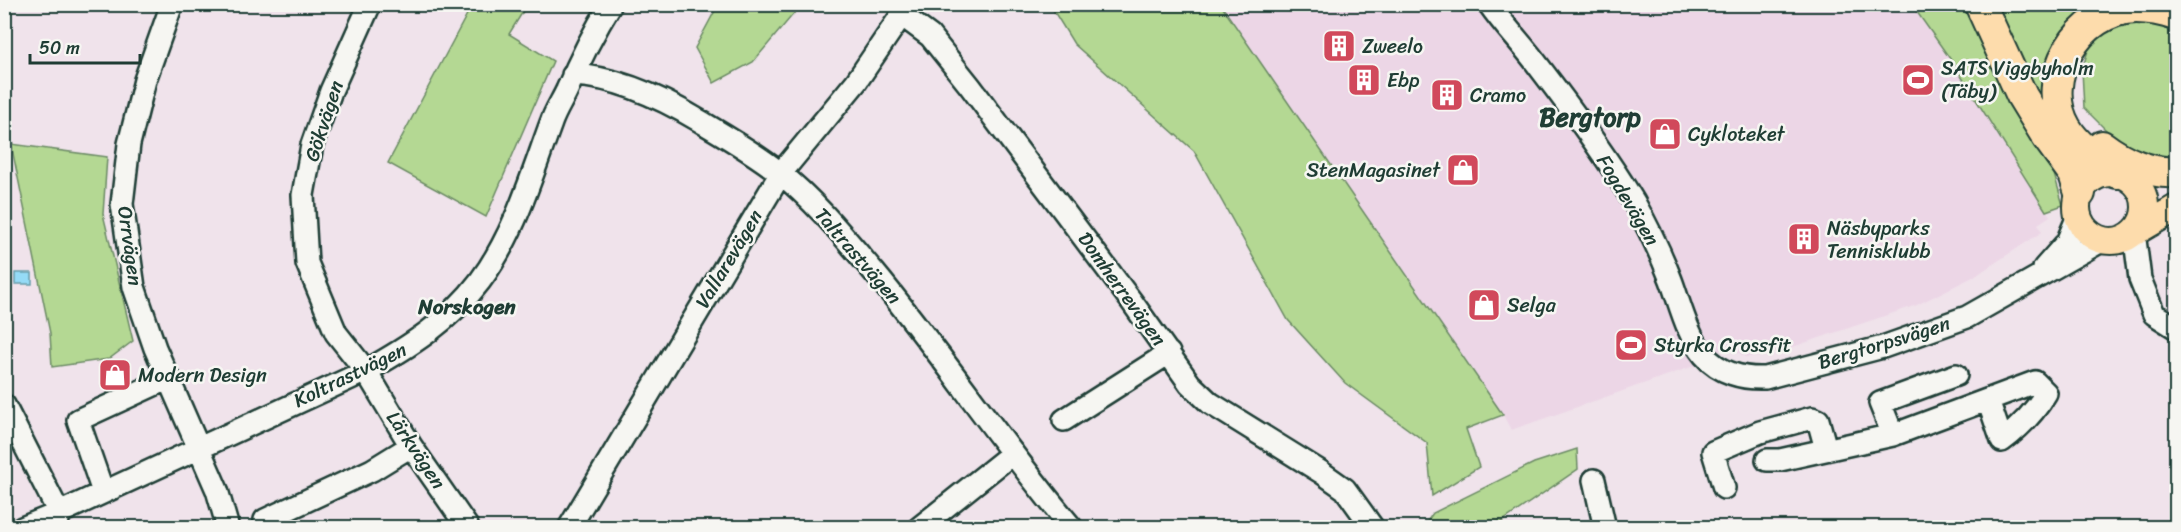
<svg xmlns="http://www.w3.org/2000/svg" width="2181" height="532" viewBox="0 0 2181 532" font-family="Sriracha,sans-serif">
<rect width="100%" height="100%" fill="#f0e3eb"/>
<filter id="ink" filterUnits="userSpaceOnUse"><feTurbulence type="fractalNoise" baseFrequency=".0167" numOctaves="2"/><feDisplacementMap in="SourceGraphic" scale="12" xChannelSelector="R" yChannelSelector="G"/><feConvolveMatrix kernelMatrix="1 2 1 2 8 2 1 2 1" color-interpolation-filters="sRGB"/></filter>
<g filter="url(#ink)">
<path fill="#ecd6e6" d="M 1221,5 L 1912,5 L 1953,63 L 2050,216 L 2038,224 L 2042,232 L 1975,276 L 1917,305 L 1766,356 L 1746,357 L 1727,346 L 1694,366 L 1511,430 L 1503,415 Z"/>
<path fill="#b4d893" stroke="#6a8a64" stroke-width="1.5" d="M 472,5 L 527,5 L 509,34 L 553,61 L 486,217 L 388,163 Z
M 718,5 L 718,4 L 801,5 L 753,62 L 714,83 L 695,48 Z
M 1050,5 L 1221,5 L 1503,415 L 1466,429 L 1479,467 L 1432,496 L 1427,443 L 1345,383 L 1288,320 L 1194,151 L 1074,44 Z
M 1912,5 L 1963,5 L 1976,23 L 2013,105 L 2054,174 L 2063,205 L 2046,211 L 1953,63 Z
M 1995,5 L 2105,5 L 2096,7 L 2057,38 L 2046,85 L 2051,119 L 2031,85 Z
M 2131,18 L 2176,28 L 2176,158 L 2141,155 L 2114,138 L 2084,108 L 2082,70 L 2090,44 L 2109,27 Z
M 11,144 L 107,157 L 103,214 L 133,341 L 109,359 L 52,367 L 50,333 Z
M 1577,449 L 1578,469 L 1494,527 L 1423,527 L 1433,513 L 1534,463 Z"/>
<path fill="#95dbf6" stroke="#669ca8" stroke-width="1.5" d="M 15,273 L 32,273 L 32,284 L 15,284 Z"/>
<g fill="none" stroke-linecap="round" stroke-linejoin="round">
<g stroke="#1f3d34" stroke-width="26">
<path id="minor" d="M 172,4 L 145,80 L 129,144 L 122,204 L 134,287 L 155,348 L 217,490 L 228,528
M 370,4 L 331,91 L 312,145 L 303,195 L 307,263 L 336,333 L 366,371 L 411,446 L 468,528
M 1489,4 C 1505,27 1524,46 1540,68 C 1573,111 1606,156 1634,202 C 1648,227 1661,254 1671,280 C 1680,304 1687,335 1704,355 C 1719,373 1743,379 1765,378 L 1883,347 L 1967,317 L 2103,240
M 903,16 L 930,36 L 970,86 L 1132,302 L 1190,384 L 1210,403 L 1321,472 L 1345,489 L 1373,528
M 573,75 C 617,77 662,98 700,121 C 727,137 755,153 780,173 C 815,201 845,238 874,272 C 943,355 1002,445 1072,528
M 2134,232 L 2140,279 L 2154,314 L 2176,328
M 2044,268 L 2067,242 L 2078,216
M 4,405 L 59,513 L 57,526
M 1064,420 L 1169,353
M 1893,435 L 1880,403 L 1956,375
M 1767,460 L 1780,460 L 1893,435 L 2035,382 L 2046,393 C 2035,412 2019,428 2002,441 L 1988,400
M 1594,480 L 1605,528
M 1724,488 L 1713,452 L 1760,432 L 1812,418 L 1818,420 L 1826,449
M 103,492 L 78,420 L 169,378
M 265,520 L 372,470 L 411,446
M 22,528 L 59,513 L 366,371 C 409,347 450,321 480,281 C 515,234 531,177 551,123 C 555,111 562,101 567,90 C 580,59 593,33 611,4
M 569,528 L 781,173 L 856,82 L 909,4
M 919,528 L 1013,453"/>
</g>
<g stroke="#1f3d34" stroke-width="30">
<path id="major" d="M2077 207a34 34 0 1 1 68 0a34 34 0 1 1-68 0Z
M 2135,232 L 2176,208"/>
</g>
<g stroke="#1f3d34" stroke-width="34">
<path id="highway" d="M 1980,4 L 2022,96 L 2047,137 L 2074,174 L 2080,193
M 2102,146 C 2123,162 2150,174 2176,172
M 2117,173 C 2099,160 2078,148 2066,128 C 2037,79 2079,9 2136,8 C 2149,8 2164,11 2176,15"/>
</g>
<use href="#minor" stroke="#f6f6f2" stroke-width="21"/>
<use href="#major" stroke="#fddcac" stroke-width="26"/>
<use href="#highway" stroke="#fddcac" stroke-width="30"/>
</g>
</g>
<defs>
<g id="building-square" transform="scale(1.725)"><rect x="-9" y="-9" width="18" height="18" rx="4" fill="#d1495b" stroke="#f6f6f2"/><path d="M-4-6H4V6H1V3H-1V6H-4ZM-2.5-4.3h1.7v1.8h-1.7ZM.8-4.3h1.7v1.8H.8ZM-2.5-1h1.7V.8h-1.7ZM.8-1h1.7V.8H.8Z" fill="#fff"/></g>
<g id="stadium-square" transform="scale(1.725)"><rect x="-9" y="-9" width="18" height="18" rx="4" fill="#d1495b" stroke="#f6f6f2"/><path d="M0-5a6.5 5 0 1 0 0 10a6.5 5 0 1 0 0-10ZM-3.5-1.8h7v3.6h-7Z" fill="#fff"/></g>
<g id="shop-square" transform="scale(1.725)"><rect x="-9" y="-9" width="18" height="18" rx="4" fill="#d1495b" stroke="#f6f6f2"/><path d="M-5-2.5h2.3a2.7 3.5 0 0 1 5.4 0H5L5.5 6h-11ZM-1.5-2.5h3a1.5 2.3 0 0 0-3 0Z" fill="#fff"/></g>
</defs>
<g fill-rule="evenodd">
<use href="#building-square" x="1339" y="46"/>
<use href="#building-square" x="1364" y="80"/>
<use href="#stadium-square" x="1918" y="80"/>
<use href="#building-square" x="1447" y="95"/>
<use href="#shop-square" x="1665" y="134"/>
<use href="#shop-square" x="1463" y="170"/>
<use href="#building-square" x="1804" y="239"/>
<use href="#shop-square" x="1484" y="305"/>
<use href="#stadium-square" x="1631" y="345"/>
<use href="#shop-square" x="115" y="375"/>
</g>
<g text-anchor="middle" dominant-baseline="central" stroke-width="5" stroke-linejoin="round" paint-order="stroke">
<g font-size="20" fill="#1f3d34" stroke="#f6f6f2" text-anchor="start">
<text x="1362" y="46">Zweelo</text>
<text x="1941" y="68">SATS Viggbyholm<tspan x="1941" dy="23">(Täby)</tspan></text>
<text x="1387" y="80">Ebp</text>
<text x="1470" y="95">Cramo</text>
<text x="1688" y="134">Cykloteket</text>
<text x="1440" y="170" text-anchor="end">StenMagasinet</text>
<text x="1827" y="228">Näsbyparks<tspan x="1827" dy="23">Tennisklubb</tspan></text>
<text x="1507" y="305">Selga</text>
<text x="1654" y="345">Styrka Crossfit</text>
<text x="138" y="375">Modern Design</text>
</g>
<g font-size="20" fill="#1f3d34" stroke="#f6f6f2">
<text transform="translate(324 121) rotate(-72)">Gökvägen</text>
<text transform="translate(1628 200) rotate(59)">Fogdevägen</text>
<text transform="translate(130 246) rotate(82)">Orrvägen</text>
<text transform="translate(858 256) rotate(49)">Taltrastvägen</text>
<text transform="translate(729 259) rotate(-59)">Vallarevägen</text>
<text transform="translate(1122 289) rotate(54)">Domherrevägen</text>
<text transform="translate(1884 343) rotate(-17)">Bergtorpsvägen</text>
<text transform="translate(350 375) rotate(-26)">Koltrastvägen</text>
<text transform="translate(416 450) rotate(56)">Lärkvägen</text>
</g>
<g font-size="21" font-weight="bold" fill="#1f3d34" stroke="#f6f6f2">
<text x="467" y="307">Norskogen</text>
</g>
<g font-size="26" font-weight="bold" fill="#1f3d34" stroke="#f6f6f2">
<text x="1590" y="117">Bergtorp</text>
</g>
</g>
<rect width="2181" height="532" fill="none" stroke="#f6f6f2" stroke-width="24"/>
<rect x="12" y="12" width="2157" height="508" fill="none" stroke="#1f3d34" stroke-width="2" filter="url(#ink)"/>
<path d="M30 54v9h110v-9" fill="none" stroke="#1f3d34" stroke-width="3"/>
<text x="39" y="54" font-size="18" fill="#1f3d34" stroke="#f6f6f2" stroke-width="4.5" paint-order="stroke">50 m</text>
</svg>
